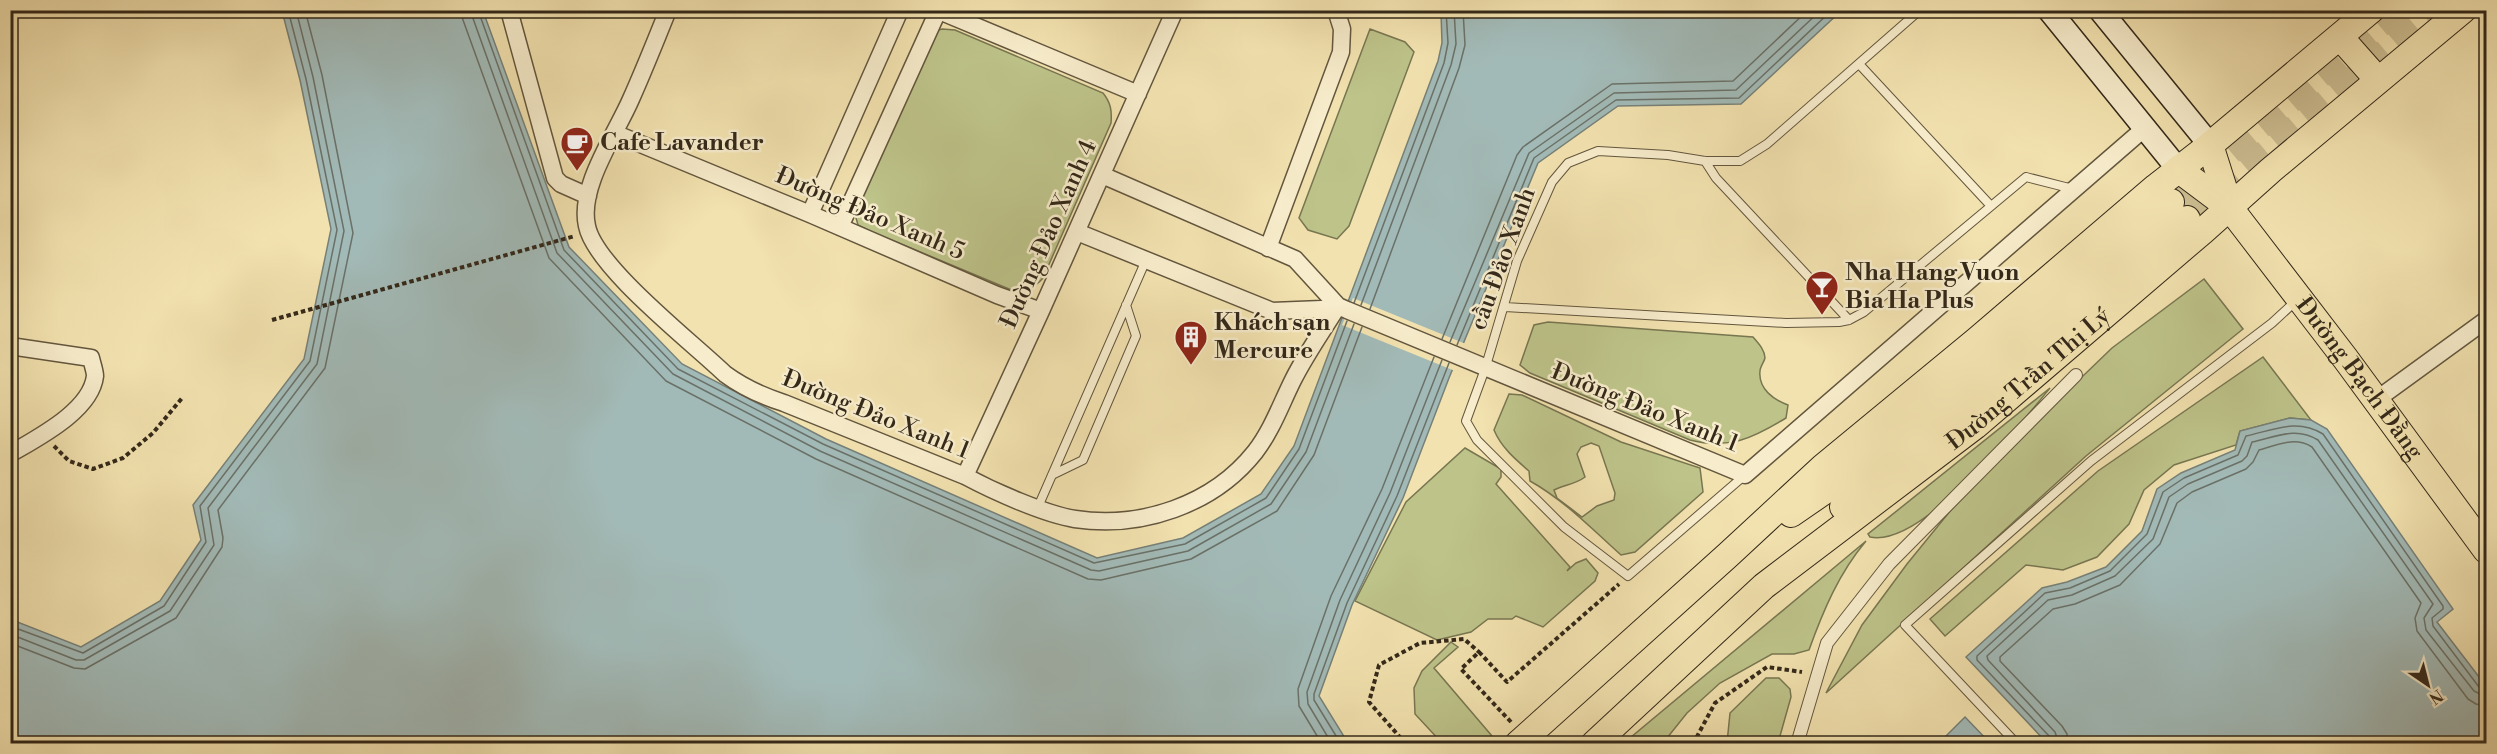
<svg xmlns="http://www.w3.org/2000/svg" width="2497" height="754" viewBox="0 0 2497 754" font-family="'Libre Bodoni',serif">
<rect width="100%" height="100%" fill="#f2e2af"/>
<filter id="stains"><feTurbulence type="fractalNoise" baseFrequency=".00333" numOctaves="4"/><feColorMatrix values="0 0 0 0 .2 0 0 0 0 .09 0 0 0 0 .02 0 0 0 .5 -.17"/></filter>
<radialGradient id="worn" r=".72"><stop offset=".6" stop-color="#630" stop-opacity="0"/><stop offset="1" stop-color="#630" stop-opacity=".3"/></radialGradient>
<path fill="#bdc389" stroke="#787651" stroke-width="1.5" fill-rule="evenodd" d="M 942,29 L 955,30 L 1103,93 C 1111,103 1112,111 1111,123 L 1043,278 C 1033,290 1023,291 1009,289 L 870,231 L 858,225 L 854,211 L 932,32 Z
M 1370,29 L 1405,42 L 1414,52 L 1349,226 L 1337,239 L 1308,230 L 1299,218 Z
M 2204,279 L 2243,329 L 2086,456 L 1826,693 L 1862,625 L 1907,564 L 1951,510 L 2030,427 L 2112,348 Z
M 1548,322 L 1753,337 C 1758,343 1765,350 1765,358 C 1764,362 1760,367 1760,371 C 1758,389 1774,400 1788,405 L 1786,418 C 1753,438 1729,450 1690,440 L 1530,373 L 1520,365 L 1534,325 Z
M 2263,357 L 2311,420 L 2290,418 L 2240,431 L 2236,445 L 2174,465 L 2144,490 L 2129,524 L 2097,557 L 2063,570 L 2026,565 L 1945,636 L 1930,619 L 2098,471 Z
M 2050,388 C 2019,426 1922,548 1870,537 L 1868,534 Z
M 1509,394 L 1522,395 L 1621,442 L 1700,468 L 1703,492 L 1635,552 L 1621,555 C 1592,529 1564,500 1530,481 L 1529,471 C 1515,459 1501,447 1494,430 ZM 1591,443 L 1599,446 L 1615,493 L 1614,500 L 1597,506 L 1582,517 L 1557,498 L 1554,490 C 1564,485 1576,484 1585,477 L 1577,454 L 1581,447 Z
M 1465,448 L 1501,469 L 1501,477 L 1496,484 L 1570,567 L 1567,571 L 1576,563 L 1586,559 L 1598,573 L 1595,581 L 1543,627 L 1516,616 L 1512,619 L 1488,619 L 1471,632 L 1437,640 L 1355,601 L 1406,502 Z
M 1866,541 C 1839,573 1823,611 1809,650 L 1794,654 L 1772,654 L 1720,683 L 1687,713 L 1663,743 L 1624,743 Z
M 1451,642 L 1458,647 L 1434,668 L 1492,736 L 1485,743 L 1442,743 L 1415,714 L 1414,688 L 1422,671 Z
M 1766,678 L 1779,678 L 1790,689 L 1791,697 L 1778,743 L 1727,743 L 1730,713 Z"/>
<path fill="#a2bab7" stroke="#768078" stroke-width="1.5" d="M 282,11 L 483,11 L 569,247 L 682,364 L 826,439 L 1097,558 L 1183,538 L 1261,494 L 1294,446 L 1438,61 L 1442,43 L 1441,13 L 1439,11 L 1841,11 L 1741,104 L 1618,106 L 1538,163 L 1449,378 L 1403,498 L 1352,605 L 1319,696 L 1348,743 L 11,743 L 10,619 L 81,647 L 160,601 L 201,540 L 193,505 L 304,359 L 331,229 L 300,80 Z
M 2290,418 L 2311,420 L 2327,429 L 2453,609 L 2437,622 L 2486,686 L 2486,743 L 2047,743 L 1966,657 L 2042,588 L 2067,582 L 2106,567 L 2142,531 L 2157,489 L 2181,473 L 2235,450 L 2240,431 Z
M 1965,717 L 1990,743 L 1939,743 Z"/>
<path fill="#f2e2af" d="M 1353,298 L 1466,344 L 1455,371 L 1342,325 Z"/>
<g fill="none" stroke-linecap="round" stroke-linejoin="round">
<path stroke="#6a7168" stroke-width="1.5" d="M 461,10 L 463,20 L 549,258 L 666,381 L 816,459 L 1088,579 L 1101,580 L 1191,559 L 1277,511 L 1314,455 L 1362,327
M 470,10 L 557,253 L 673,374 L 820,451 L 1091,570 L 1099,571 L 1188,551 L 1271,504 L 1306,452 L 1354,324
M 478,10 L 564,250 L 678,369 L 823,444 L 1094,563 L 1185,544 L 1266,498 L 1299,449 L 1347,321
M 1354,303 L 1444,63 L 1448,43 L 1446,10
M 1361,305 L 1451,65 L 1456,44 L 1454,10
M 1370,309 L 1459,68 L 1465,45 L 1463,10
M 1442,339 L 1517,155 L 1523,147 L 1612,84 L 1733,81 L 1808,10
M 1450,342 L 1529,153 L 1614,93 L 1736,90 L 1821,10
M 1457,345 L 1534,158 L 1616,100 L 1739,98 L 1832,10
M 10,626 L 83,653 L 164,606 L 206,542 L 200,506 L 310,361 L 337,230 L 306,79 L 288,10
M 10,634 L 76,660 L 84,660 L 170,611 L 214,545 L 208,508 L 317,364 L 344,231 L 313,77 L 296,10
M 10,643 L 74,668 L 85,669 L 176,618 L 222,547 L 223,538 L 218,510 L 325,368 L 353,233 L 322,75 L 305,10
M 1322,744 L 1299,706 L 1298,689 L 1331,596 L 1382,489 L 1434,357
M 1332,744 L 1308,704 L 1307,692 L 1340,600 L 1390,493 L 1442,360
M 1341,744 L 1314,700 L 1314,694 L 1347,603 L 1397,496 L 1449,363
M 2051,744 L 2050,737 L 1977,660 L 1977,656 L 2045,593 L 2070,588 L 2110,571 L 2147,534 L 2163,492 L 2184,478 L 2238,455 L 2246,436 C 2274,430 2297,418 2323,434 L 2443,606 L 2443,609 L 2432,618 L 2433,626 L 2479,687 L 2486,689
M 2059,744 L 2055,732 L 1988,660 L 1987,656 L 2048,600 L 2072,595 L 2115,576 L 2153,539 L 2169,497 L 2188,484 L 2242,461 L 2247,456 L 2252,442 C 2276,437 2296,426 2318,440 L 2433,604 L 2424,618 L 2426,630 L 2474,691 L 2486,697
M 2068,744 L 2067,734 L 2062,726 L 2000,661 L 2000,657 L 2053,609 L 2075,604 L 2120,585 L 2160,544 L 2177,503 L 2192,492 L 2246,469 L 2253,462 L 2259,450 C 2277,445 2295,436 2312,447 L 2421,603 L 2415,618 L 2417,631 L 2468,699 L 2476,704 L 2486,706"/>
<path stroke="#ccbd91" stroke-width="26" stroke-dasharray="26 13" stroke-linecap="butt" d="M 2171,202 L 2397,10
M 2187,219 L 2435,10"/>
<g stroke="#63563e" stroke-width="10">
<path id="service" d="M 1859,64 L 1991,206
M 1705,161 L 1716,178 L 1849,320
M 1505,307 L 1786,323 L 1839,322 L 1849,320 L 1864,312 L 2026,177 L 2073,189
M 1052,475 L 1083,460 L 1136,336 L 1126,305
M 1745,475 L 1628,576 L 1564,527 L 1477,440 L 1466,421 L 1485,369 L 1517,261 L 1552,182 L 1568,163 L 1598,151 L 1668,155 L 1705,161 L 1740,161 L 1767,144 L 1920,10
M 1038,507 L 1146,260
M 2017,744 L 1905,625 L 2091,461 L 2272,323 L 2297,300"/>
</g>
<g stroke="#63563e" stroke-width="14">
<path id="pedestrian" d="M 1797,744 L 1827,643 L 1889,564 L 2076,375"/>
</g>
<g stroke="#63563e" stroke-width="19">
<path id="minor" d="M 509,10 L 555,178 L 561,184 L 588,196
M 668,10 C 656,40 644,70 631,99 C 616,134 578,187 587,226 C 595,267 693,343 725,374 C 744,388 762,396 784,403 L 965,476 C 993,491 1044,514 1075,519 C 1141,529 1213,505 1255,452 C 1272,430 1281,404 1293,380 C 1306,354 1323,330 1338,306
M 937,10 L 1138,94
M 614,133 L 810,214 L 997,295 L 1041,311
M 1102,175 L 1295,259 L 1338,306 L 1347,310 L 1745,475 L 2146,127
M 810,214 L 900,10
M 840,227 L 938,11
M 1077,232 L 1272,311 L 1322,309 L 1338,306
M 1268,248 L 1341,52 L 1342,29 L 1336,10
M 10,346 L 91,358 C 92,363 95,371 95,376 C 91,411 37,438 10,454
M 2376,400 L 2486,320
M 965,476 L 1041,311 L 1175,10"/>
</g>
<g stroke="#332819" stroke-width="25">
<path id="secondary" d="M 2049,10 L 2178,169
M 2100,10 L 2210,145"/>
</g>
<g stroke="#332819" stroke-width="28">
<g id="primary">
<path d="M 2340,37 L 2378,80"/>
<path d="M 2210,145 L 2230,208"/>
<path id="s1" d="M 2178,169 L 2230,208 L 2345,358 L 2486,550"/>
<path d="M 1843,507 L 2187,219"/>
<path d="M 1791,514 L 1836,483 L 2171,202"/>
<path d="M 1518,744 L 1728,555 L 1823,467 L 1977,340 L 2156,187 L 2210,145 L 2371,10"/>
<path id="s2" d="M 1594,744 L 1764,586 L 1975,426 L 2204,230 L 2271,170 L 2463,10"/>
</g>
</g>
<path stroke="#332819" stroke-width="4" stroke-dasharray="4.5 3" stroke-linecap="butt" d="M 272,320 L 575,236
M 54,446 L 69,461 L 93,469 L 123,458 L 153,433 L 183,397
M 1511,722 L 1461,669 L 1479,652 L 1507,682 L 1619,584
M 1406,744 L 1369,702 L 1379,665 L 1420,643 L 1464,639 L 1479,652
M 1693,744 L 1715,703 L 1767,667 L 1802,672"/>
<use href="#service" stroke="#f7eccb" stroke-width="8"/>
<use href="#pedestrian" stroke="#f7eccb" stroke-width="12"/>
<use href="#minor" stroke="#f7eccb" stroke-width="16"/>
<use href="#secondary" stroke="#f7eccb" stroke-width="22"/>
<use href="#primary" stroke="#f2e2af" stroke-width="26"/>
</g>
<defs>
<g id="cafe-pin" transform="scale(1.725)"><path d="M0 17L-7.5 6A9.5 9.5 0 1 1 7.5 6Z" fill="#8f2418" stroke="#f7eccb"/><path d="M-5.5-4.5H6V0H3Q3 3.5 0 3.5H-2.5Q-5.5 3.5-5.5 0ZM3-3.2v2h1.7v-2ZM-6 4.5H4V6H-6Z" fill="#fff"/></g>
<g id="bar-pin" transform="scale(1.725)"><path d="M0 17L-7.5 6A9.5 9.5 0 1 1 7.5 6Z" fill="#8f2418" stroke="#f7eccb"/><path d="M-6-5H6L.8 .8V4.5H3.5V6h-7V4.5H-.8V.8Z" fill="#fff"/></g>
<g id="building-pin" transform="scale(1.725)"><path d="M0 17L-7.5 6A9.5 9.5 0 1 1 7.5 6Z" fill="#8f2418" stroke="#f7eccb"/><path d="M-4-6H4V6H1V3H-1V6H-4ZM-2.5-4.3h1.7v1.8h-1.7ZM.8-4.3h1.7v1.8H.8ZM-2.5-1h1.7V.8h-1.7ZM.8-1h1.7V.8H.8Z" fill="#fff"/></g>
</defs>
<g fill-rule="evenodd">
<use href="#cafe-pin" x="577" y="143"/>
<use href="#bar-pin" x="1822" y="287"/>
<use href="#building-pin" x="1191" y="337"/>
</g>
<g text-anchor="middle" dominant-baseline="central" stroke-width="5" stroke-linejoin="round" paint-order="stroke">
<g font-size="24" font-weight="bold" fill="#332819" stroke="#f7eccb" text-anchor="start">
<text x="600" y="143">Cafe Lavander</text>
<text x="1845" y="273">Nha Hang Vuon<tspan x="1845" dy="28">Bia Ha Plus</tspan></text>
<text x="1214" y="323">Khách sạn<tspan x="1214" dy="28">Mercure</tspan></text>
</g>
<g font-size="24" fill="#332819" stroke="#f7eccb">
<text transform="translate(870 214) rotate(23)">Đường Đảo Xanh 5</text>
<text transform="translate(1049 234) rotate(-66)">Đường Đảo Xanh 4</text>
<text transform="translate(1503 259) rotate(-70)">cầu Đảo Xanh</text>
<text stroke="none"><textPath href="#s2" startOffset="568">Đường Trần Thị Lý</textPath></text>
<text stroke="none"><textPath href="#s1" startOffset="279">Đường Bạch Đằng</textPath></text>
<text transform="translate(1645 408) rotate(22)">Đường Đảo Xanh 1</text>
<text transform="translate(876 415) rotate(22)">Đường Đảo Xanh 1</text>
</g>
</g>
<rect width="2497" height="754" fill="none" stroke="#f2e2af" stroke-width="36"/>
<rect x="12" y="12" width="2473" height="730" fill="none" stroke="#332819" stroke-width="3"/>
<rect x="18" y="18" width="2461" height="718" fill="none" stroke="#332819" stroke-width="1.5"/>
<g transform="translate(2428 685) rotate(145)" stroke="#f7eccb" stroke-width="4.5" paint-order="stroke">
<path d="M0-4.5L10 22L0 15L-10 22Z" fill="#332819"/>
<text y="-9" font-size="16" font-weight="bold" text-anchor="middle" fill="#332819">N</text>
</g>
<rect width="100%" height="100%" filter="url(#stains)"/>
<rect width="100%" height="100%" fill="url(#worn)"/>
</svg>
